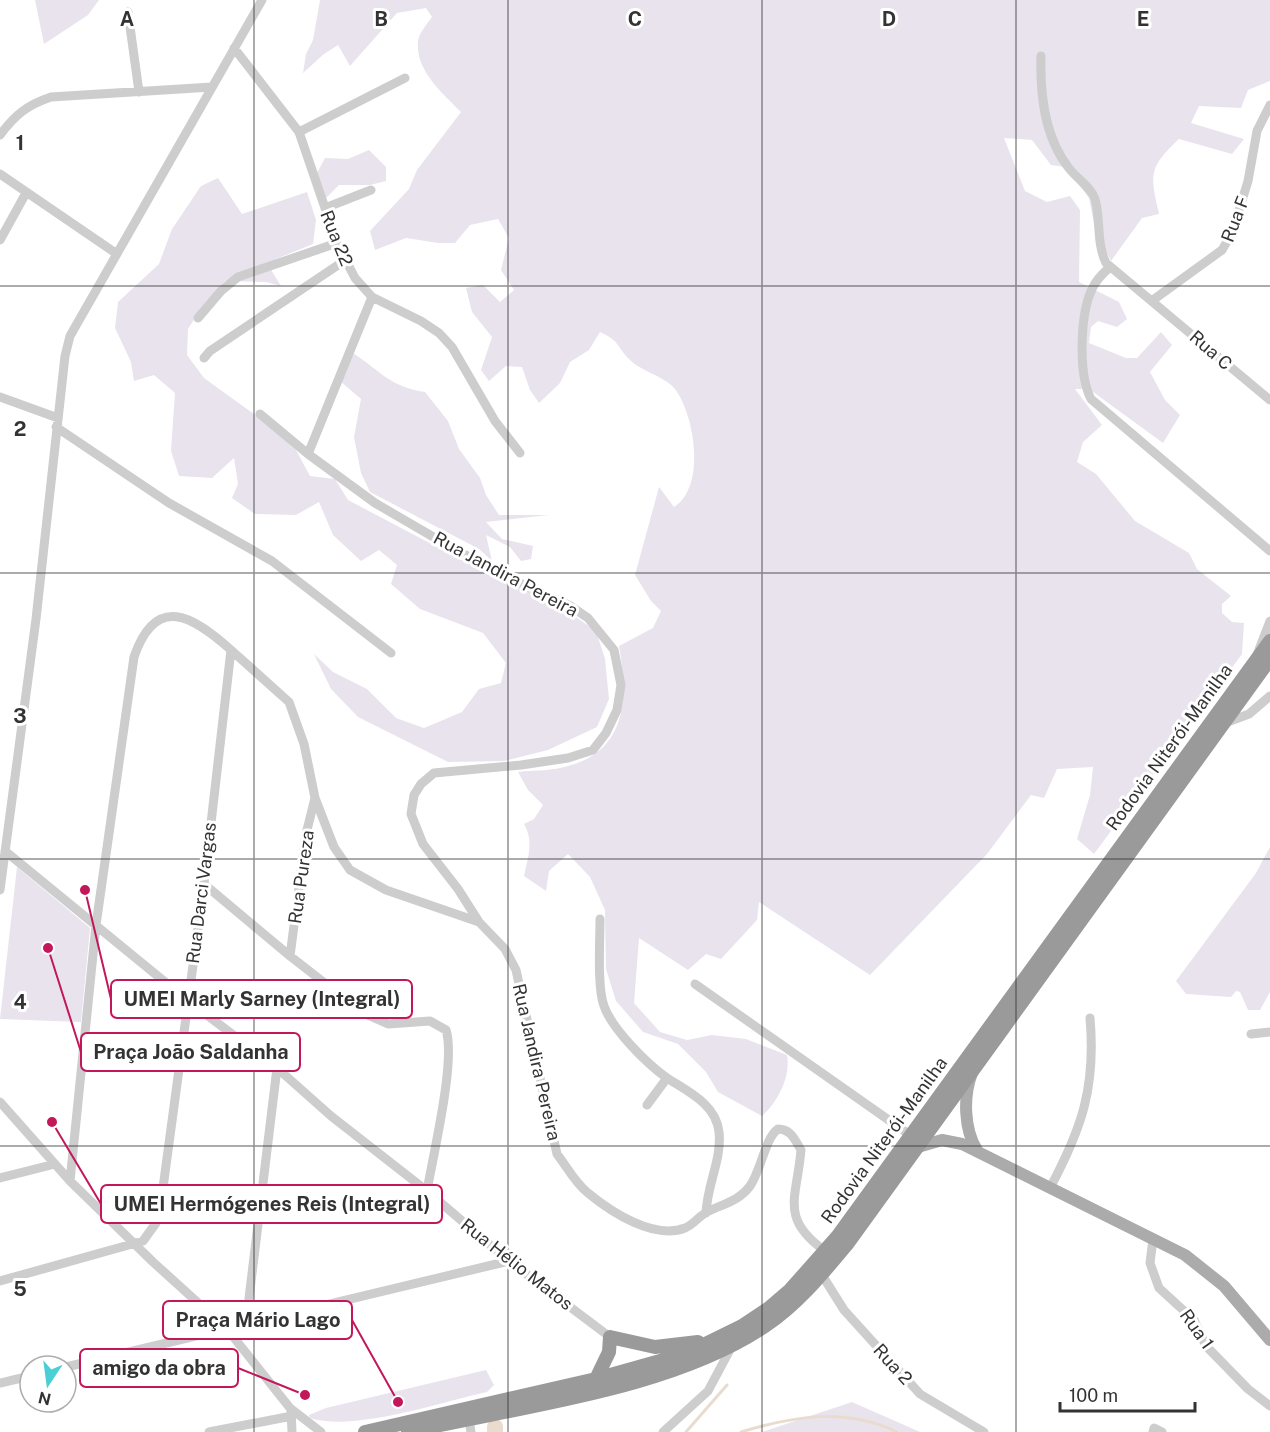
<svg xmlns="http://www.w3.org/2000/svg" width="1270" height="1432" viewBox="0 0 1270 1432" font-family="'Public Sans',sans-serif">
<rect width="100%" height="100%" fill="#fff"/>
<path fill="#e9e3ee" d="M 35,0 L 99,0 L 88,15 L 44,44 Z
M 320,0 L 1270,0 L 1270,81 L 1248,90 L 1241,108 L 1199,106 L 1191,123 L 1244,139 L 1232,154 L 1179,139 C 1148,168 1150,175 1159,214 L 1142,218 L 1111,261 L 1095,229 L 1089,198 L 1065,167 L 1051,165 L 1032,140 L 1004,138 L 1025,191 L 1047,202 L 1070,196 L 1080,210 L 1079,282 L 1119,302 L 1127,319 L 1117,327 L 1098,321 L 1091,327 L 1089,343 L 1126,358 L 1137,358 L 1161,332 L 1172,345 L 1150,372 L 1165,400 L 1180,415 L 1163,443 L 1089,389 L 1075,389 L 1102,425 L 1083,442 L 1077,462 L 1096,474 L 1135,521 L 1189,553 L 1197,569 L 1231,596 L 1222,604 L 1222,613 L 1232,622 L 1244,623 L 1242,654 L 1094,854 L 1077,839 L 1090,795 L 1093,767 L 1057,769 L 1044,798 L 1031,795 L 987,854 L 870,975 L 759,902 L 757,920 L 721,959 L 706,954 L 688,970 L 639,938 L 634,1003 L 660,1032 L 687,1040 L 712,1035 L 746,1039 L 787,1055 C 791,1076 778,1102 762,1116 L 718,1092 L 706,1072 L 678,1044 L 643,1032 L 616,1001 L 606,969 L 605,910 L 590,877 L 568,854 L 549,871 L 546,891 L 524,876 C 528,857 534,841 524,824 L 534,819 L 543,805 L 528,790 L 518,772 C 534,770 553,771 568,766 C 628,750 628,696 619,646 L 653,628 L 661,611 L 651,601 L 635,575 L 659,487 L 674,507 C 706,487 695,416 675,389 C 665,376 641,372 629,359 C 616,346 620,341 600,332 L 589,350 L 570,362 L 560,383 L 539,403 L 530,390 L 522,367 L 506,366 L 489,381 L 481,370 L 492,337 L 472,312 L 466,288 L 483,285 L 500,302 L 514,290 L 501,270 L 509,238 L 498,219 L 470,225 L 455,243 L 438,243 L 406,238 L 375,250 L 370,231 L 409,189 L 417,170 L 461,112 C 443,93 415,71 418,41 C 419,33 427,24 432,17 L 426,8 L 397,13 L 350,66 L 338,45 L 324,54 L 303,73 L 306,54 L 313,40 Z
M 369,150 L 386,167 L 386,181 L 370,185 L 339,185 L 324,200 L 317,173 L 325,158 L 348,159 Z
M 218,178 L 242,214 L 307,192 L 316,220 L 313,244 L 276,259 L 270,268 L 281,286 L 266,282 L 225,281 L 202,307 L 188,329 L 187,355 L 204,378 L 261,419 L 296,450 L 310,476 L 335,479 L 348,500 L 494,577 L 547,597 L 596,631 L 605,659 L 609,699 L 597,727 L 548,750 L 504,761 L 448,762 L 358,717 L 331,689 L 314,654 L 333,672 L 367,689 L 396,718 L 424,728 L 462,712 L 479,689 L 501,683 L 506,663 L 483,633 L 420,609 L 391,584 L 397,565 L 379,550 L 361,561 L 333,535 L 319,502 L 296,515 L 255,514 L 232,498 L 238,484 L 234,458 L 212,478 L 179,476 L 171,451 L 175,393 L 154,375 L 134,381 L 131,362 L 115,328 L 118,302 L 159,264 L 172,229 L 201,186 Z
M 353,353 C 379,370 392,388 425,392 L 448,421 L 459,449 L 480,478 L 486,495 L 499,515 L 549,515 L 486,522 L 502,539 L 533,546 L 531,559 L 521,561 L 510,547 L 486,535 L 492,561 L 479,549 L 370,492 L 361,473 L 354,437 L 361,399 L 340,381 Z
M 1270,847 L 1270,992 L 1260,1010 L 1248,1010 L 1240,992 L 1236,991 L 1231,997 L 1186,994 L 1176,981 L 1256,873 Z
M 17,867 L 90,928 L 81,1022 L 0,1019 Z
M 486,1370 L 494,1385 L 487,1392 C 441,1402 354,1432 310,1418 L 309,1415 L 326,1408 Z
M 852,1402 L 920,1432 L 762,1432 Z"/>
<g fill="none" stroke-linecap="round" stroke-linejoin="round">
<path stroke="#e9dccf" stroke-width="3" d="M 686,1432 L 727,1385
M 741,1432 C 794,1416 846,1407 897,1432"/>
<path stroke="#e9dccf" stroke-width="16" d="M 495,1432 L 495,1427"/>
<path stroke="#cdcdcd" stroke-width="9" d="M 128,12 L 139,92
M 234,48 L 299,132 L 337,243 L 355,278 L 372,297 L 421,321 L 439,333 L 452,347 L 495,421 L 520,453
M 1041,56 C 1040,94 1044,136 1068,167 C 1075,177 1091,187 1095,199 C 1101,220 1096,242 1106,263 L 1270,400
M 299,132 L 405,78
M 0,135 C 15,115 27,105 51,97 L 212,87
M 0,174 L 117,254
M 325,208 L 371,190
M 0,240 L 26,193
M 1109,268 C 1102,274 1096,280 1092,289 C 1080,314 1078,374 1091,399 L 1270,551
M 372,297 L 308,454 L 375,503 L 454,549 L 528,587 L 569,605 L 588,618 L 614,650 L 621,685 L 617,710 L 606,733 L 593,750 L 568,758 L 521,765 L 434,773 L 421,784 L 414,795 L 411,814 L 423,844 L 458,889 L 479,922 L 505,949 L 516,970 L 557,1154 C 567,1167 575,1183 588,1193 C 611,1212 654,1240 685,1228 C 693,1225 699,1216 707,1212 C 723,1204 739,1201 750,1186 C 761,1171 765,1138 778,1129 C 791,1129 795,1140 801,1150 C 797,1198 779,1218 825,1251
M 1153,300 L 1222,250 L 1232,233 L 1248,181 L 1257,131 L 1270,105
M 198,318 L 221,291 L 238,277 L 337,243
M 204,358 L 210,351 L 344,261
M 0,397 L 58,418
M 260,414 L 308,454
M 56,427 L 169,503 L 272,561 L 391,653
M 231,650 L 289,702 L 304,744 L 315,798 L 334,847 L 350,870 L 386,890 L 479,922
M 1258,652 L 1270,621
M 1225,723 L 1249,714 L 1270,696
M 5,851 L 187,1000 L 277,1068 L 331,1116 L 427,1191 L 509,1261 L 610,1337
M 204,884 L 290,956 L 363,1013 L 388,1024 L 430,1021 L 446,1030 C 456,1061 433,1155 427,1191
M 0,890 L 36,619 L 65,356 L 70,336 L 262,0
M 600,919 C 600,942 597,987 604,1006 C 612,1029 647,1064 667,1078 C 687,1091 716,1104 719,1132 C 722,1159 707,1185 706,1213
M 290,956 L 306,834 L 315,798
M 695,984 L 910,1135
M 1251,1034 L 1270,1032
M 0,1102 L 70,1181 L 153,1262 L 227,1329 L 290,1408 L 321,1432
M 647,1105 L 667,1078
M 0,1178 L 55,1164
M 1050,1188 C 1082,1128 1096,1087 1090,1018
M 1153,1239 L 1150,1263 L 1159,1288 L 1194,1320 L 1206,1346 L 1248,1389 L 1270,1406
M 822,1275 L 844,1310 L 920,1394 L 984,1432
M 0,1281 L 143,1241 L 156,1223 L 160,1210 L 204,884 L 231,650 C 193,616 156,593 134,657 L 96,925 L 70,1181
M 246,1323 L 277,1068
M 66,1367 L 509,1261
M 0,1383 L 30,1376
M 291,1410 L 292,1432
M 469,1420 L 471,1432
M 209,1432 L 292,1416
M 663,1432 L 708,1391 L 732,1346
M 1153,1432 L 1154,1428 L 1162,1432"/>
<path stroke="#ababab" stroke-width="12" d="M 972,1073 C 963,1096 964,1130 977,1150
M 918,1147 L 942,1140 L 962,1144 L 1185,1255 L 1224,1286 L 1270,1340"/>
<path stroke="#9a9a9a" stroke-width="14" d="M 596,1379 L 609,1352 L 610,1337 L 655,1347 L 698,1342
M 365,1432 L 596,1379 L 685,1354 L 742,1326 L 769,1308 L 790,1290 L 837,1237 L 1270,641
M 408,1432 C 519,1406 670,1390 765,1326 C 798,1304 823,1273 848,1243 L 1270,659"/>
</g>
<path fill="none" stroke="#333" stroke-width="1.5" stroke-opacity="0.55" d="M 254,0 L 254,1432M 508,0 L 508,1432M 762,0 L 762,1432M 1016,0 L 1016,1432M 0,286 L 1270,286M 0,573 L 1270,573M 0,859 L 1270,859M 0,1146 L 1270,1146"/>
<g text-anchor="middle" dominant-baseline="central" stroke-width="6" stroke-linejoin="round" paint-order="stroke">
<g font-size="18" fill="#333" stroke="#fff">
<text transform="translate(1235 219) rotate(-69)">Rua F</text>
<text transform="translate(337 238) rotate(68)">Rua 22</text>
<text transform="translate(1211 350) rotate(41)">Rua C</text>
<text transform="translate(506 574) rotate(28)">Rua Jandira Pereira</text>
<text transform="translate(1169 747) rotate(-54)">Rodovia Niterói-Manilha</text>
<text transform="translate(301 877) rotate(-82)">Rua Pureza</text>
<text transform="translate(201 893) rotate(-83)">Rua Darci Vargas</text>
<text transform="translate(537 1062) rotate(77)">Rua Jandira Pereira</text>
<text transform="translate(884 1140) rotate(-54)">Rodovia Niterói-Manilha</text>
<text transform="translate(517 1264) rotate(38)">Rua Hélio Matos</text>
<text transform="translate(1197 1329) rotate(55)">Rua 1</text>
<text transform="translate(893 1364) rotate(48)">Rua 2</text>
</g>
</g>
<g font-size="20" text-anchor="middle" font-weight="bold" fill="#333" stroke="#fff" stroke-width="6" stroke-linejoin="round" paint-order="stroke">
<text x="127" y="26">A</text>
<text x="381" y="26">B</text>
<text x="635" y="26">C</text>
<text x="889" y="26">D</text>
<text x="1143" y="26">E</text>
<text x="20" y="150">1</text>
<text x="20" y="436">2</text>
<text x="20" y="723">3</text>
<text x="20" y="1009">4</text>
<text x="20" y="1296">5</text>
</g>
<path fill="none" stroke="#c2185b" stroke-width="2" d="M85 890L111 999M48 948L81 1052M52 1122L101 1204M398 1402L352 1320M305 1395L238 1368"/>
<g fill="#c2185b" stroke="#fff" stroke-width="2">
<circle cx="85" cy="890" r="6"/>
<circle cx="48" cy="948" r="6"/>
<circle cx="52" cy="1122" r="6"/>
<circle cx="398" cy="1402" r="6"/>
<circle cx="305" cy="1395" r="6"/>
</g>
<g fill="#fff" stroke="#c2185b" stroke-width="2">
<rect x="111" y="980" width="301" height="38" rx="6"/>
<rect x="81" y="1033" width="219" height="38" rx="6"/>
<rect x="101" y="1185" width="341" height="38" rx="6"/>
<rect x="163" y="1301" width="189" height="38" rx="6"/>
<rect x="80" y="1349" width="158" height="38" rx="6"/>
</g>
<g font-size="20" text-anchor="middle" font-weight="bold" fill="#333">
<text x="262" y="1006">UMEI Marly Sarney (Integral)</text>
<text x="191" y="1059">Praça João Saldanha</text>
<text x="272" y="1211">UMEI Hermógenes Reis (Integral)</text>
<text x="258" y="1327">Praça Mário Lago</text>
<text x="159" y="1375">amigo da obra</text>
</g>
<g transform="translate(48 1384) rotate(193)"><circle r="28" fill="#ffffff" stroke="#adadad" stroke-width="1.5"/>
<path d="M0-4.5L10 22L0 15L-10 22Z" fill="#4acfd5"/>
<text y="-9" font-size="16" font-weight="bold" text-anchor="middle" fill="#333333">N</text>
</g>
<path d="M1060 1402v9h135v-9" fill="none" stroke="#333333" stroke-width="3"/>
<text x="1069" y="1402" font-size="18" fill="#333333" stroke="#ffffff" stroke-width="4.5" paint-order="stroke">100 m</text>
</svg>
